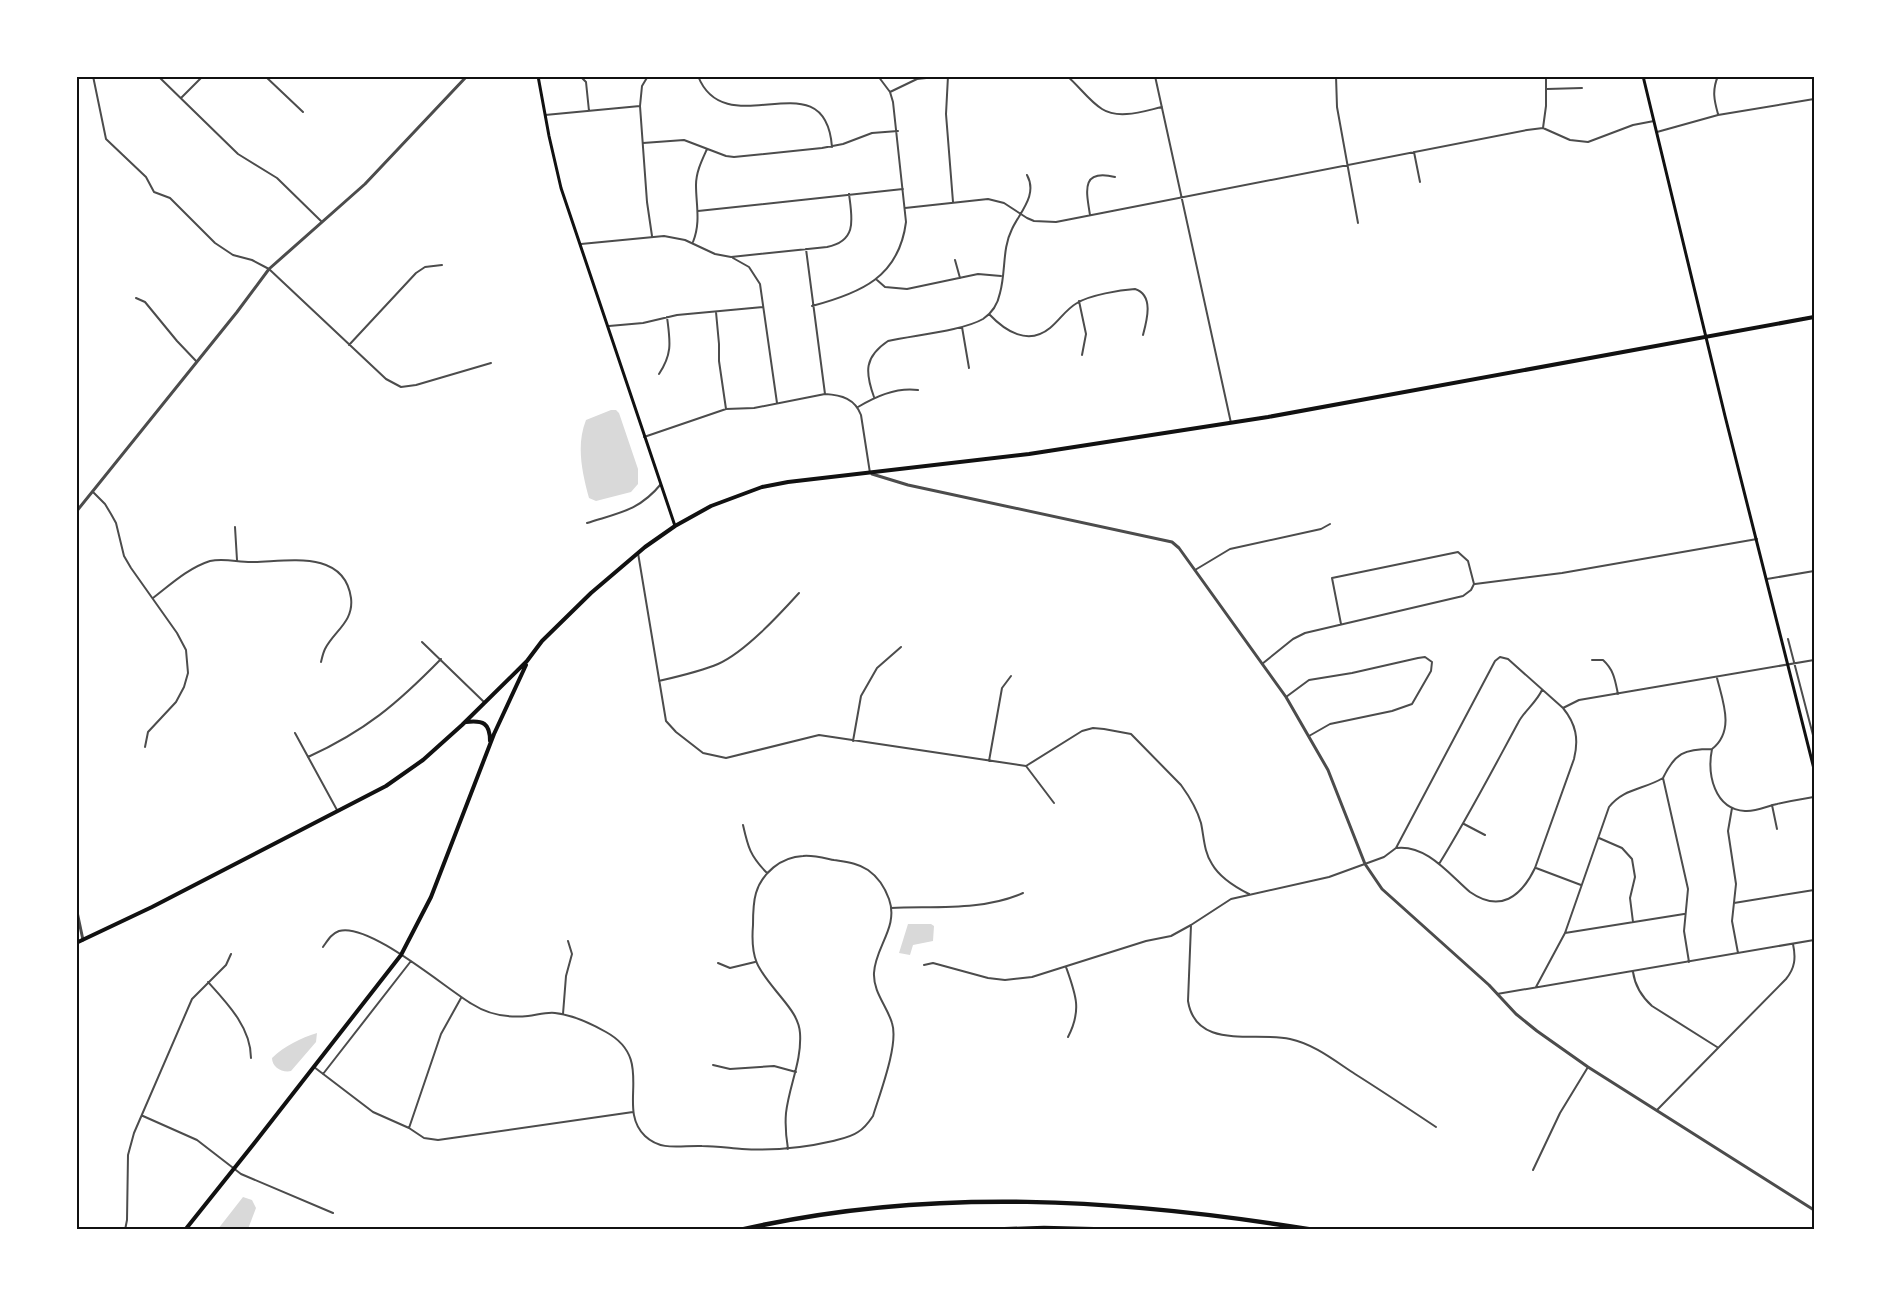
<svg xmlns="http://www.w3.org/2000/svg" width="1891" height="1306" viewBox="0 0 1891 1306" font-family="Poppins,sans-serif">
<rect width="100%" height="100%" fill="#fff"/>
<path fill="#d9d9d9" d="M 611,410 L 616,410 L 619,413 L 638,469 L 638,484 L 631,492 L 596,501 L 589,498 C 582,472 576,445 586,420 Z
M 908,924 L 931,924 L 934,926 L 933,941 L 913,945 L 910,955 L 899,953 Z
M 317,1033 L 316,1042 L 291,1071 C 282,1073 272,1067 272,1058 C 284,1046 301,1038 317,1033 Z
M 243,1197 L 252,1200 L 256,1208 L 248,1229 L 218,1229 Z"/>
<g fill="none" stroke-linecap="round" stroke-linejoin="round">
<path stroke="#4c4c4c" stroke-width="2" d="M 93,76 L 106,139 L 146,177 L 154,192 L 170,198 L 215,243 L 233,255 L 252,260 L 269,269 L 386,379 L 401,387 L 416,385 L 491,363
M 158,76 L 238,154 L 277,178 L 322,222
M 265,76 L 303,112
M 580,76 L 586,82 L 589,111
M 648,76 L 642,86 L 640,106 L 647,202 L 652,236
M 698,76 C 726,147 825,56 832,147
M 948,76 L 946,114 L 953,202
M 1067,76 C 1079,86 1089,101 1102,109 C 1119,120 1144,111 1162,107
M 1155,76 L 1231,423
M 1336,76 L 1337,107 L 1358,223
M 1547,89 L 1582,88
M 890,92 L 917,79 L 945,76
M 181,98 L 203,76
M 1718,114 C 1714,100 1712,90 1718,76
M 545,115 L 640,106
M 1543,128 L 1546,106 L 1546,76
M 1657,132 L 1718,115 L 1814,99
M 643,143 L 684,140 L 726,156 L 734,157 L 822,148 L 843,144 L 872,133 L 898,131
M 1414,152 L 1420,182
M 905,208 L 988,199 L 1004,203 L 1027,218 L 1034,221 L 1056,222 L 1527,130 L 1543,128 L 1570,140 L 1588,142 L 1633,125 L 1654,121
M 698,211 L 903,189
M 1090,215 C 1086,190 1081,169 1115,177
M 693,242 C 701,222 696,205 696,185 C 696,172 702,160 707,149
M 581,244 L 664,236 L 685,240 L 715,254 L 731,257 L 827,247 C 858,241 852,218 849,194
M 806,249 L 825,394
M 733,258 L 749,267 L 760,284 L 777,403
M 955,260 L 960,278
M 877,280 L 885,287 L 907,289 L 978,274 L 1001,276
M 136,298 L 145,302 L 177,341 L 197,362
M 1079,301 L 1086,334 L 1082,355
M 812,306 C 861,293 899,277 906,222 L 893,102 L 890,92 L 878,76
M 716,312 L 719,344 L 719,361 L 726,409
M 989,314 C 1005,331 1028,346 1050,328 C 1060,320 1065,310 1077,303 C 1090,295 1120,290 1135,289 C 1154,295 1147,320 1143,335
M 609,326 L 643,323 L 677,315 L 763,307
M 962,327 L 969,368
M 349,345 L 416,273 L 425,267 L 442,265
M 659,374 C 673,353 670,341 667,317
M 874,397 C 865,372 864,357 888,341 C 914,335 962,331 983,319 C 992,313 998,303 1000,293 C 1006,271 1002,249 1012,229 C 1020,212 1038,195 1027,175
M 858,407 C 876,396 897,387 918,390
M 644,437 L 726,409 L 754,408 L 825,394 C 842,395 855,399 861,415 L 870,473
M 93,492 L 105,504 L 111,514 L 116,523 L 124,556 L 131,568 L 177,633 L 186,650 L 188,673 L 184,687 L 176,702 L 148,732 L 145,747
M 587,523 C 618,513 639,511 661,484
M 235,527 L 237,560
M 638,553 L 666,721 L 676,732 L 703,753 L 726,758 L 819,735 L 1026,766 L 1082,731 L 1093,728 L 1104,729 L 1131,734 L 1181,785 C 1189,796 1197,809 1201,823 C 1204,837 1204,852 1212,864 C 1220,878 1235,887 1249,894
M 1195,570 L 1230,549 L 1321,529 L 1330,524
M 1767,579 L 1814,571
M 1475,584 L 1562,573 L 1757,539
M 153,598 C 170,585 188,568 210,561 C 224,558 237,562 251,562 C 285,562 344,548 351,598 C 354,622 334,631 325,649 C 323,653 322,658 321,662
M 1788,639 L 1814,739
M 422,642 L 484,702
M 1592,660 L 1603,660 C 1614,670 1615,680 1618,694
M 1262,664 L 1293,639 L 1305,633 L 1463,596 L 1471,590 L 1474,584 L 1468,561 L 1458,552 L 1332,578 L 1341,624
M 1717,678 C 1723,702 1735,731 1712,749 C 1707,774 1714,809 1745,811 C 1756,812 1767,806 1777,804 C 1789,801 1802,799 1814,797
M 659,681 C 676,677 702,671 718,664 C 745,652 779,615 799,593
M 1286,697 L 1309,680 L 1352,673 L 1418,658 L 1425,657 L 1432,662 L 1431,671 L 1412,704 L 1392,711 L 1330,724 L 1309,736
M 1563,708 L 1579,700 L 1814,660
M 295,733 L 337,810
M 853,741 L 861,696 L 877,668 L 901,647
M 308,757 C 365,731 397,704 441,659
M 989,761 L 1002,688 L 1011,676
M 1026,766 L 1054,803
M 1772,805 L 1777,829
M 1732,808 L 1728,831 L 1736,884 L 1732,921 L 1738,953
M 1464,824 L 1485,835
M 743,825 C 748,847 750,856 767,873
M 1599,838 L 1622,848 L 1632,859 L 1635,877 L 1630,898 L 1633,922
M 1439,864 C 1467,819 1492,771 1518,723 C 1524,711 1536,703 1542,690
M 1536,868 L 1581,885
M 1734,903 L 1814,890
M 891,908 C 934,906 983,911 1023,893
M 1191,925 L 1188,1001 C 1196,1051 1255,1031 1290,1039 C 1314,1044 1335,1061 1355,1074 C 1382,1091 1409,1109 1436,1127
M 1565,933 L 1684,914
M 323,947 C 328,940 331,934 339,931 C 369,922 445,988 472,1004 C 489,1015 508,1018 528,1016 C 537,1015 546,1012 555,1013 C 572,1015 592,1024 606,1032 C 657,1060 615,1107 645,1136 C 662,1152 682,1145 702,1146 C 715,1146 729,1148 742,1149 C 773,1151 803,1148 833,1141 C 841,1139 851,1137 858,1132 C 865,1128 869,1122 873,1116 C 880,1093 899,1044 892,1023 C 887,1006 873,992 874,973 C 875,947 899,927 889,899 C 885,888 878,877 868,870 C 858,863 846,862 834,860 C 824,858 813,855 803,856 C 781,857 762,873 756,893 C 753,903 753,914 753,925 C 750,962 759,970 781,997 C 790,1008 799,1019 800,1033 C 802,1061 789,1086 786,1113 C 785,1125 786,1137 788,1149
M 1689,962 L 1684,931 L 1688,889 L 1663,778 C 1675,753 1684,749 1712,749
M 718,963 L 730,968 L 755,962
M 924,965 L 933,963 L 988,978 L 1005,980 L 1032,977 L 1146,941 L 1171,936 L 1191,925 L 1231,899 L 1329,877 L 1384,857 L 1396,848 L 1495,661 L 1500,657 L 1508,659 L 1563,708 C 1576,724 1579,739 1574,759 L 1535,868 C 1521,897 1500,913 1470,892 C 1449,874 1426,844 1396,848
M 1066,967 C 1076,995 1082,1010 1068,1037
M 1633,972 C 1635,986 1641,996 1652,1006 L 1717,1047
M 208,982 C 228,1004 251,1028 251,1058
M 1536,987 L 1565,933 L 1609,807 C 1624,788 1643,790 1663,778
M 1497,994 L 1814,940
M 563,1014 L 566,976 L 572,954 L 568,941
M 713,1065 L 730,1069 L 774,1066 L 796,1072
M 314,1067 L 373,1112 L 409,1128 L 424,1138 L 438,1140 L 633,1112
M 323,1074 L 411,961
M 1657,1110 L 1786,979 C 1795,968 1796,958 1793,944
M 143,1116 L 197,1140 L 241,1174 L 333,1213
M 409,1128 L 441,1034 L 461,998
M 1533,1170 L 1560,1113 L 1588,1067
M 125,1230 L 127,1220 L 128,1155 L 134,1133 L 192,999 L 226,965 L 231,954"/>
<path stroke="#4c4c4c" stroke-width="3" d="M 872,474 L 908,485 L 1172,542 L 1179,548 L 1286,697 L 1328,770 L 1365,864 L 1382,889 L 1489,985 L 1516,1014 L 1537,1031 L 1588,1067 L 1814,1210
M 76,512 L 237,312 L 269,269 L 365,184 L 467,76
M 76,907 L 83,940"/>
<path stroke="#111" stroke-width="3" d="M 538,76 L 549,136 L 561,188 L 675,526
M 1643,76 L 1725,416 L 1814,769"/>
<path stroke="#111" stroke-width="4" d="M 466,722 C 483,720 490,723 490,741
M 76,943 L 152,907 L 386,786 L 423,760 L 462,725 L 527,661 L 542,641 L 591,593 L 645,547 L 675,526 L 711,506 L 762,487 L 788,482 L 1029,454 L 1268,417 L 1814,317
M 185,1230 L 256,1141 L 401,955 L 431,897 L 494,734 L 526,665"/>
<path stroke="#111" stroke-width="4.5" d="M 740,1230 C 930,1186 1124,1199 1314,1230
M 984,1230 L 1044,1228 L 1124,1230"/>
</g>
<rect width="1891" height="1306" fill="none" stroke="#ffffff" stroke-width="156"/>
<rect x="78" y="78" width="1735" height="1150" fill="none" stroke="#111" stroke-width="2"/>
</svg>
